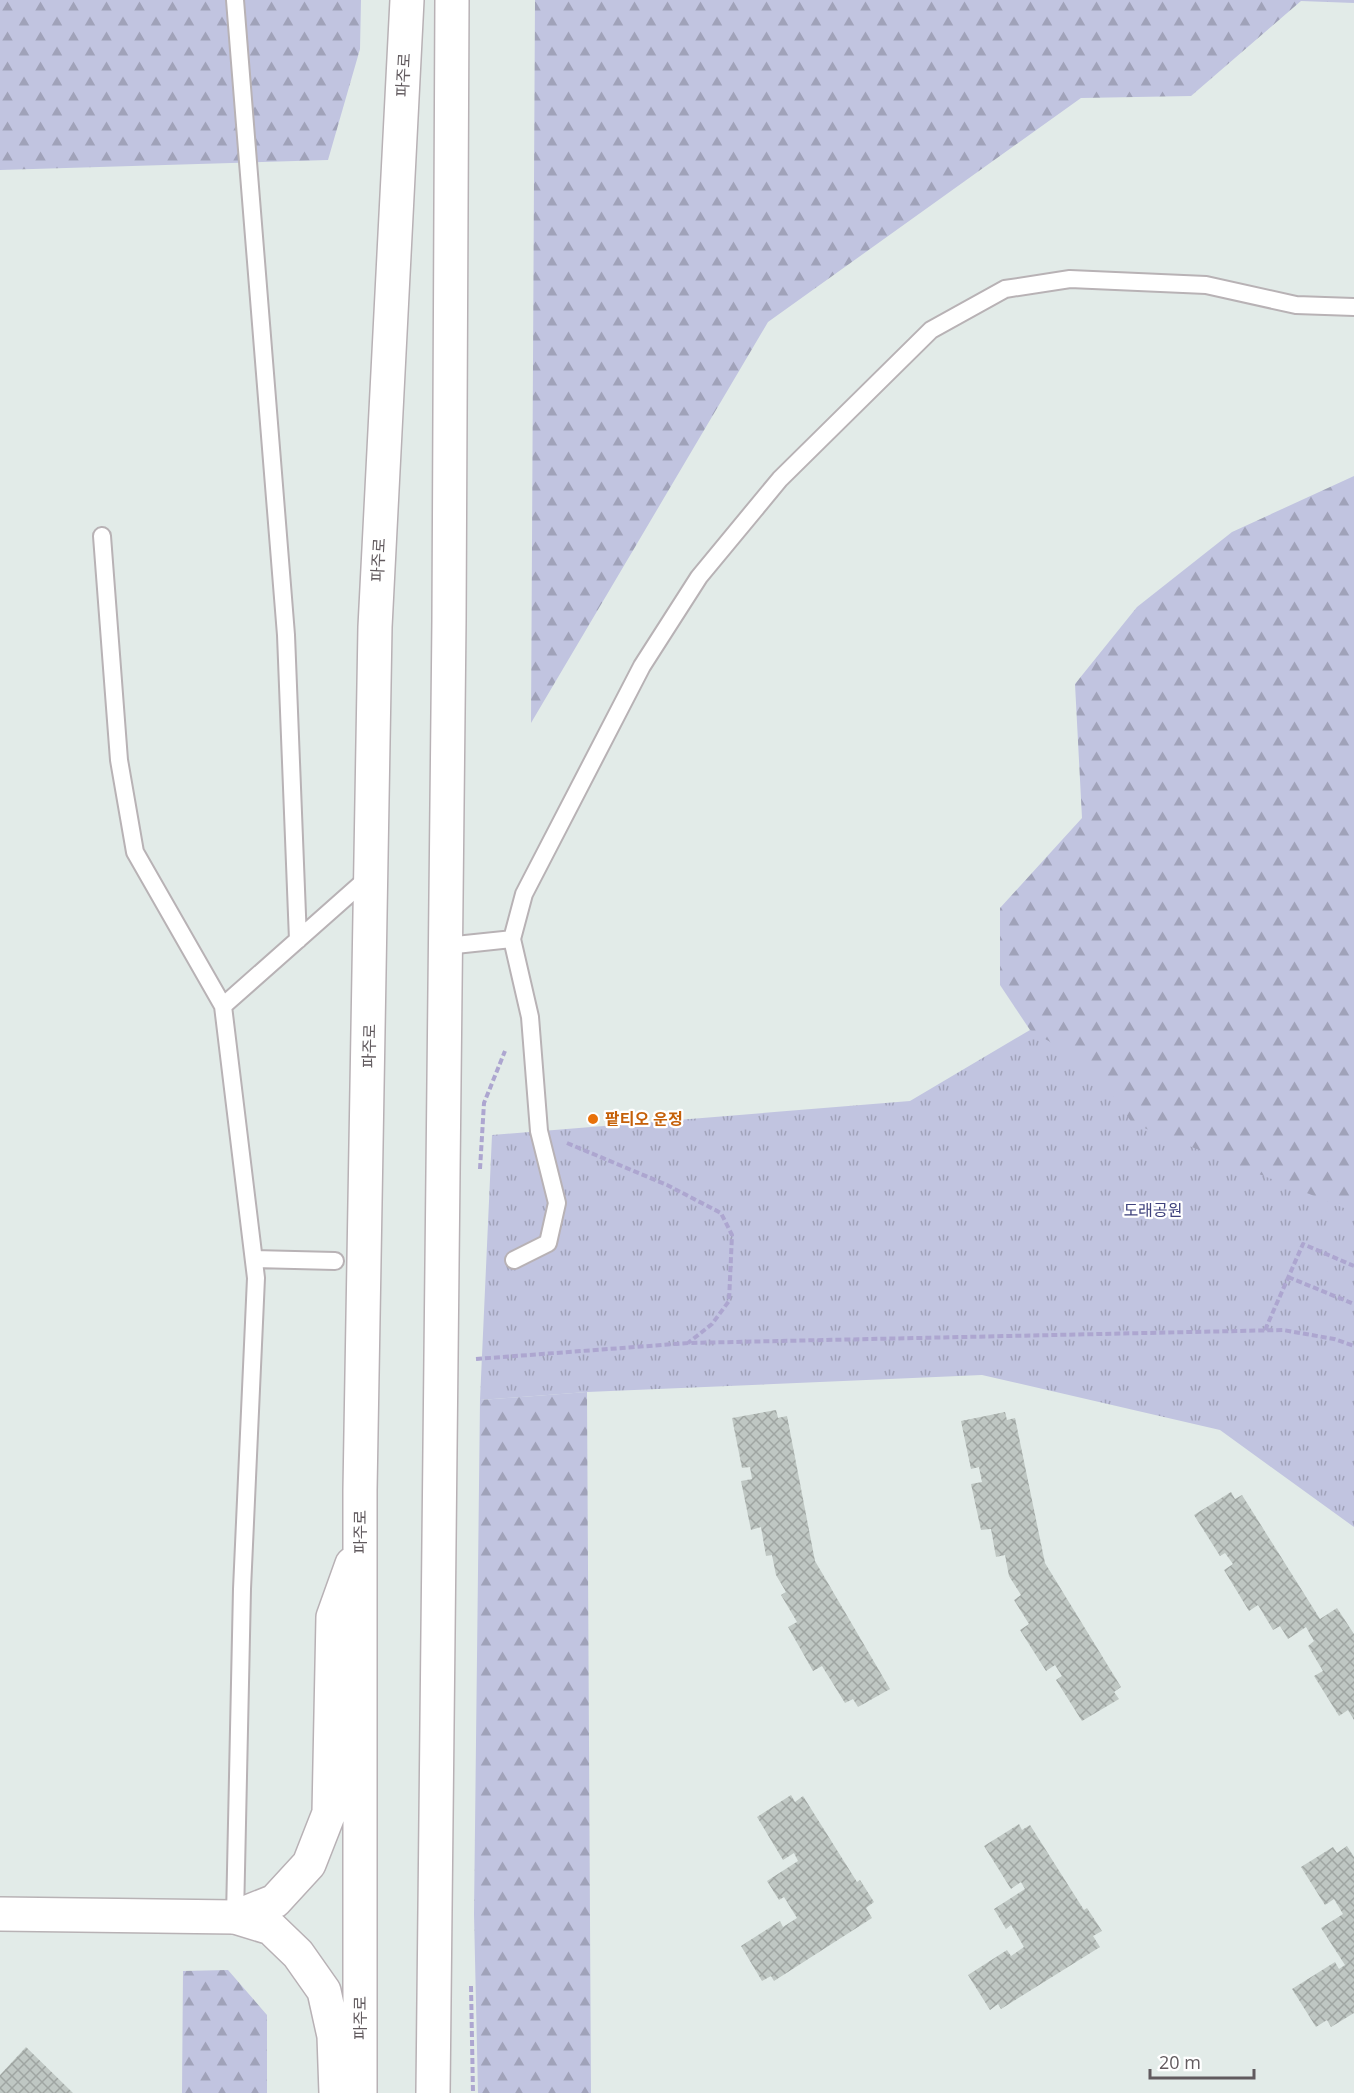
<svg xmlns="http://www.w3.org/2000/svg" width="1354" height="2093" viewBox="0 0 1354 2093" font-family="'Open Sans','Noto Sans KR',sans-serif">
<defs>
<pattern id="grass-tufts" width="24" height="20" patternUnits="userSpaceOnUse" patternTransform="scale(1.5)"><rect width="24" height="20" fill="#c1c4e0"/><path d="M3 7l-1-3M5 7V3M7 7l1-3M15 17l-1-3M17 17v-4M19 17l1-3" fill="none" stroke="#a0a2b9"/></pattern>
<pattern id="forest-firs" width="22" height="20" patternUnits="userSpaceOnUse" patternTransform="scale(1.5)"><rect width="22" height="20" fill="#c1c4e0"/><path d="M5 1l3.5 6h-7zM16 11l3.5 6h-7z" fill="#a0a2b9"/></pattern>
<pattern id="building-cross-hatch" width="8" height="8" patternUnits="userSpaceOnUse" patternTransform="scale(1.5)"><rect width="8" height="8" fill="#bfc7c3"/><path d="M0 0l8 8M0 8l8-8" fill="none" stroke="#9fa5a2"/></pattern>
</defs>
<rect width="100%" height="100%" fill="#e2ebe8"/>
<path fill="url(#grass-tufts)" d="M 1354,971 L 1354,1527 L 1220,1430 L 982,1375 L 587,1392 L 480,1400 L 492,1135 L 910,1101 L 1030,1030 Z"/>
<path fill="url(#forest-firs)" d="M 0,0 L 361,0 L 360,49 L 328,160 L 0,170 Z
M 535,0 L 1354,0 L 1354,3 L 1301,1 L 1191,96 L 1081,98 L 768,322 L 531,723 Z
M 1354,476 L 1354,1212 L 1132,1123 L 1094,1068 L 1030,1030 L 1000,985 L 1000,908 L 1082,818 L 1075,684 L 1137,607 L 1232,532 Z
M 587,1392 L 591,2093 L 478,2093 L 474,1914 L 480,1400 Z
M 228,1970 L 267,2015 L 267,2093 L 182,2093 L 183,1971 Z"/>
<path fill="url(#building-cross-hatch)" d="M 776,1410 L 778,1418 L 787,1416 L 815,1561 L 890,1689 L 858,1707 L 853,1699 L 845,1703 L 822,1666 L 813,1671 L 788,1627 L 797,1622 L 781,1595 L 786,1592 L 776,1575 L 772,1555 L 766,1556 L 761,1527 L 751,1530 L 741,1481 L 752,1479 L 750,1467 L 742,1468 L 732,1418 Z
M 1005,1412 L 1007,1420 L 1015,1418 L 1045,1563 L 1121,1687 L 1114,1692 L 1119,1699 L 1082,1721 L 1056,1680 L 1062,1676 L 1055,1665 L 1046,1671 L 1020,1630 L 1029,1624 L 1014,1600 L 1021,1595 L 1009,1576 L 1005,1555 L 996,1557 L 991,1529 L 981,1530 L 971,1484 L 982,1482 L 979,1467 L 971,1469 L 961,1421 Z
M 1231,1492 L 1235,1499 L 1242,1495 L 1320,1619 L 1337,1608 L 1354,1634 L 1354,1720 L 1348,1710 L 1339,1716 L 1314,1676 L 1323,1671 L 1308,1646 L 1314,1641 L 1306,1627 L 1288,1639 L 1280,1626 L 1273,1630 L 1258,1605 L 1249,1611 L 1224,1570 L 1233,1564 L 1225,1553 L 1220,1556 L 1194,1515 Z
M 791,1795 L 795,1802 L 803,1796 L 857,1882 L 860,1880 L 874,1902 L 866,1908 L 872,1918 L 774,1981 L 771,1976 L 762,1981 L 741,1946 L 780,1921 L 783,1927 L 797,1918 L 784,1897 L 779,1900 L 767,1881 L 798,1861 L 794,1853 L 783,1860 L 757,1817 Z
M 1019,1824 L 1022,1830 L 1030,1825 L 1084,1910 L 1087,1908 L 1102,1931 L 1093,1936 L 1100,1947 L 1001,2009 L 998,2004 L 990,2010 L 968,1975 L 1007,1950 L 1011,1956 L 1024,1947 L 1011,1925 L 1006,1929 L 994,1909 L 1025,1889 L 1021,1882 L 1011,1889 L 984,1846 Z
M 1347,1846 L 1354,1857 L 1354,2013 L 1331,2027 L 1327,2020 L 1316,2027 L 1292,1989 L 1335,1962 L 1339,1969 L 1345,1965 L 1321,1928 L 1343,1914 L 1334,1899 L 1325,1905 L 1301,1867 L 1333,1847 L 1337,1853 Z
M 26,2047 L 73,2093 L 0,2093 L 0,2075 Z"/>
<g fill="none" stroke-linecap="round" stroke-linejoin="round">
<g stroke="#b8b2b5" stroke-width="20">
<path id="service" d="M 235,0 L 286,635 L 298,940
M 102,536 L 119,760 L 135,852 L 223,1006 L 256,1278 L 242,1589 L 235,1917
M 446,946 L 512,939
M 223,1006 L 371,875
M 254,1259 L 335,1261
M 514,1260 L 548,1243 L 557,1203 L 539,1131 L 530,1017 L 512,939 L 524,894 L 642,666 L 699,577 L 780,479 L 931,330 L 1005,289 L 1070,279 L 1206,285 L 1296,305 L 1354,307"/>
</g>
<g stroke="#b8b2b5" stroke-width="36">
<path id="tertiary" d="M 0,1914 L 235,1917"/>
</g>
<g stroke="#b8b1b5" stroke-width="36">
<path id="secondary" d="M 235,1917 L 275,1901 L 309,1864 L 329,1813 L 333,1617 L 352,1564
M 235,1917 L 271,1928 L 298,1954 L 324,1991 L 334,2036 L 336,2093
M 360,2093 L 360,1490 L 375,627 L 407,0
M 433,2093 L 449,621 L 452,0"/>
</g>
<path stroke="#ada6d0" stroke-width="4" stroke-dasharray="6 3" stroke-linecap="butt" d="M 567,1143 L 667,1185 L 721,1213 L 732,1235 L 729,1301 L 712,1324 L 688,1343
M 480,1169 L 484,1103 L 505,1051
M 1288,1277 L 1354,1304
M 1265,1330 L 1303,1244 L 1354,1266
M 476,1359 L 688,1343 L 1283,1330 L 1334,1339 L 1354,1346
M 471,1986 L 473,2093"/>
<use href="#service" stroke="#fff" stroke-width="16"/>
<use href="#tertiary" stroke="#fff" stroke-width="33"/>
<use href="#secondary" stroke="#fff" stroke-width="33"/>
</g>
<circle fill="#e8710a" stroke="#fff" stroke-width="2" cx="593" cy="1119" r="6"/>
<g text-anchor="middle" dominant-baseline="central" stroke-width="4.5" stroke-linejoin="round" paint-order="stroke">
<g font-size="16" fill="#615a5e" stroke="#fff">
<text transform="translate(403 75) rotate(-87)">파주로</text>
<text transform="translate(378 560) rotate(-87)">파주로</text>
<text transform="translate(369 1046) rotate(-89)">파주로</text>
<text transform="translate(360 1532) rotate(-90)">파주로</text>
<text transform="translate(360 2018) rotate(-90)">파주로</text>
</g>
<g font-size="16" font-weight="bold" fill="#c56008" stroke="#fff" text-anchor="start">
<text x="605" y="1119">팥티오 운정</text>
</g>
<g font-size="16" fill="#3e417c" stroke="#fff">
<text x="1153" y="1210">도래공원</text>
</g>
</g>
<path d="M1150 2069v9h104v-9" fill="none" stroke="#615a5e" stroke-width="3"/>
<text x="1159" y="2069" font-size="18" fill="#615a5e" stroke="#ffffff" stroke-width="4.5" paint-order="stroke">20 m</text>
</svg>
